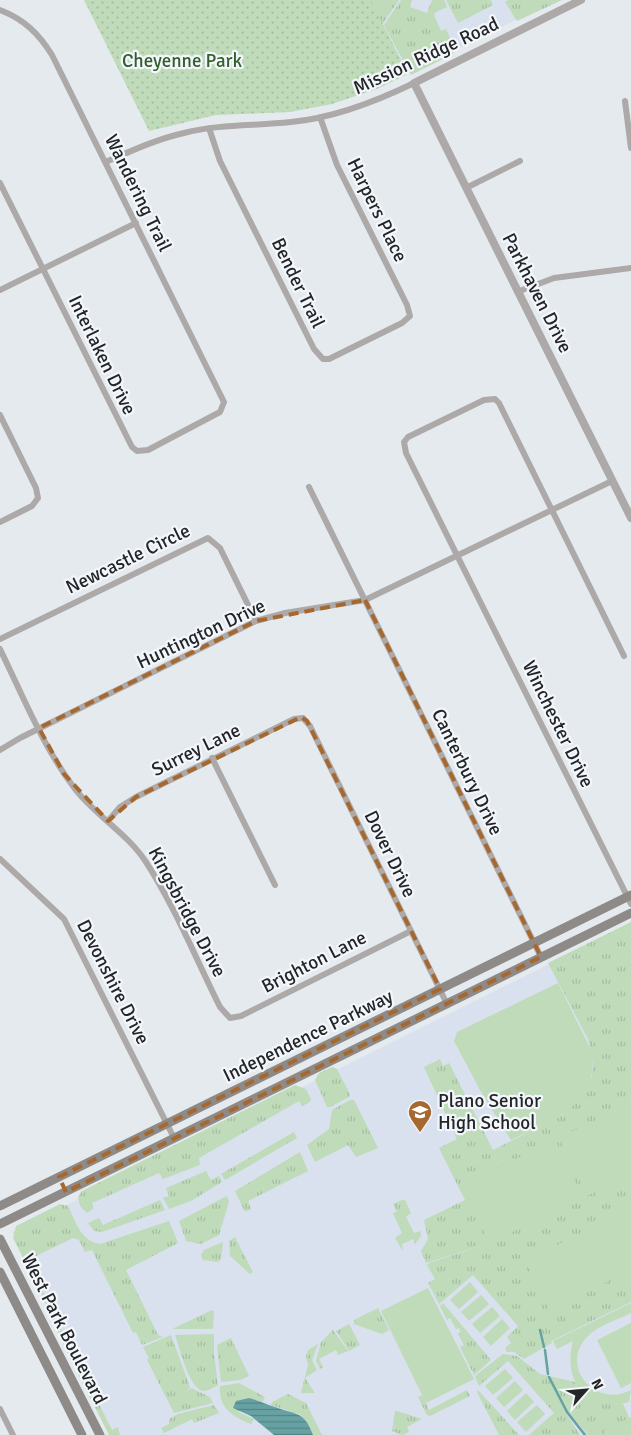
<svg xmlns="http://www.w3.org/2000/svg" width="631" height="1435" viewBox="0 0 631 1435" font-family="Signika,sans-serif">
<defs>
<pattern id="grass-tufts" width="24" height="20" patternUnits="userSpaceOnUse" patternTransform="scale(1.25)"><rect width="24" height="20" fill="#bfdbba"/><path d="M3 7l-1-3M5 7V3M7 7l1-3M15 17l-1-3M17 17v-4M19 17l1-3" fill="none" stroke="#a4bca0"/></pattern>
<pattern id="park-dots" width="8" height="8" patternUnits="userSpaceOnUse" patternTransform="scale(1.25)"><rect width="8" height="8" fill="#bfdbba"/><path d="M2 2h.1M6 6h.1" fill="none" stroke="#a4bca0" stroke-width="1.8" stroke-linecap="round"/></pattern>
<pattern id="water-rules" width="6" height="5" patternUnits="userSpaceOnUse" patternTransform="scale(1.25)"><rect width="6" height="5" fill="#66a2a3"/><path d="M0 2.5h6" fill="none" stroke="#548485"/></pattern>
</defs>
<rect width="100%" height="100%" fill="#e5eaef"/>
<path fill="#d8e1ed" d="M 371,0 L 555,0 L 408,74 Z
M 631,923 L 631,1417 L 603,1435 L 113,1435 L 12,1232 Z"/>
<path fill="url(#grass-tufts)" d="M 365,0 L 399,0 L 381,26 Z
M 401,0 L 412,0 L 410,7 L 427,13 L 432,0 L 444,0 L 447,7 L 436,12 L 434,15 L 441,31 L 446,29 L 455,49 L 453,54 L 411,75 L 384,25 Z
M 446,0 L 491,0 L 493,5 L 458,23 Z
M 508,0 L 562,0 L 517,21 L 505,2 Z
M 631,922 L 631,1302 L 551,1341 L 552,1343 L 524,1359 L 514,1352 L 507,1352 L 505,1348 L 511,1343 L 507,1337 L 518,1326 L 473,1275 L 439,1304 L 428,1283 L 435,1279 L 427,1265 L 429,1263 L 489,1243 L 426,1263 L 421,1251 L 428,1239 L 424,1220 L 465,1200 L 439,1148 L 457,1139 L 424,1067 L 440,1059 L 443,1066 L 449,1063 L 493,1150 L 562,1115 L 592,1076 L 593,1063 L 588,1039 L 548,963 Z
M 332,1067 L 337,1069 L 350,1094 L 349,1097 L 330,1107 L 327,1107 L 315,1080 L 319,1073 Z
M 295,1085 L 306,1089 L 311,1099 L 310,1102 L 302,1106 L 299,1101 L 199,1158 L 200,1165 L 163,1179 L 159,1173 L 92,1203 L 93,1209 L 87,1213 L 80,1206 L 78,1197 L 82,1191 Z
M 350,1100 L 354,1100 L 378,1148 L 356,1157 L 348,1145 L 315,1162 L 307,1145 L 329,1129 L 332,1110 Z
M 294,1132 L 297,1138 L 225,1180 L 221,1174 Z
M 300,1152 L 308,1171 L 248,1201 L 251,1209 L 245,1212 L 235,1191 Z
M 206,1171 L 211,1180 L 219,1176 L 222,1182 L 191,1201 L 169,1209 L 163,1198 L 169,1196 L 166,1188 Z
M 227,1196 L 229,1202 L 219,1235 L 201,1244 L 186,1241 L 179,1221 Z
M 160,1200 L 165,1210 L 102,1232 L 94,1231 L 88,1223 L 99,1218 L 103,1225 Z
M 402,1200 L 405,1200 L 411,1213 L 406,1217 L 414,1233 L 420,1231 L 421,1236 L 415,1244 L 413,1239 L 402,1244 L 403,1251 L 395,1238 L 402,1233 L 393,1213 L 397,1212 L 393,1204 Z
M 60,1204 L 68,1206 C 76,1223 81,1241 100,1244 L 169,1221 L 178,1243 L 126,1270 L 158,1335 L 163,1337 L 142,1345 L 136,1332 L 133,1333 L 92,1250 L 85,1252 L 79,1240 L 73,1238 L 38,1255 L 35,1260 L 37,1267 L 32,1270 L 76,1358 L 82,1357 L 75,1361 L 71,1361 L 39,1289 L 13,1238 L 16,1226 Z
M 235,1237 L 253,1272 L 250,1274 L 230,1256 L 229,1241 Z
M 223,1242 L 221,1260 L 217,1262 L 203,1260 L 201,1255 L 204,1250 Z
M 443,1303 L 491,1360 L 474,1375 L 460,1347 L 464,1345 L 458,1334 L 461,1332 L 459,1328 L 456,1329 L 450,1318 L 447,1320 L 440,1306 Z
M 378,1308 L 389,1330 L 382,1334 L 354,1324 L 354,1320 Z
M 212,1310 L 214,1311 L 213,1329 L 172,1329 Z
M 349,1324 L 360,1345 L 349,1351 L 336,1331 Z
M 333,1330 L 348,1351 L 338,1355 L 336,1350 L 319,1359 L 323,1367 L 320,1369 L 316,1361 L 321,1342 Z
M 214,1334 L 214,1354 L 218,1385 C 215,1387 207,1391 205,1391 C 190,1393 179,1346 175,1335 Z
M 171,1335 L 190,1387 L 186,1392 L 191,1388 L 210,1397 L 213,1403 L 174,1413 L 147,1360 L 149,1358 L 143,1347 Z
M 231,1338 L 249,1376 L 240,1380 L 221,1382 L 217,1345 Z
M 318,1344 L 312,1360 L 317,1370 L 305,1378 L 315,1393 L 301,1393 L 308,1365 L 306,1356 L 308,1350 Z
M 503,1354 L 517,1356 L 540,1374 L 575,1382 L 608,1404 L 623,1404 C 631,1421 631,1419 621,1435 L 588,1435 L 568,1412 L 566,1413 L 580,1435 L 529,1435 L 554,1413 L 508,1361 L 479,1386 L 475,1376 Z
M 85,1365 L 87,1368 L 82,1370 L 112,1430 L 118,1427 L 120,1435 L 109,1435 L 77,1372 Z
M 239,1383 L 265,1397 L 262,1403 L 257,1400 L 238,1412 L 254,1419 L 251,1424 C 233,1417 218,1408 220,1386 Z
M 467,1390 L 470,1396 L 430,1416 L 427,1415 L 418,1397 L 422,1395 L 429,1410 Z
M 478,1390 L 519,1435 L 499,1435 L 477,1392 Z
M 288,1394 L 306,1403 L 322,1435 L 313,1435 L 301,1415 L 271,1405 L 272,1402 Z
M 214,1405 L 219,1413 L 194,1423 L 192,1419 L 164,1433 L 161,1428 L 169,1424 L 169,1419 L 178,1414 Z
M 395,1411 L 397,1411 L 422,1419 L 407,1427 L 409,1432 L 402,1435 L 392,1431 Z"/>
<path fill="url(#park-dots)" d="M 84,0 L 371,0 L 408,74 L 377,89 L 332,104 L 290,112 L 216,115 L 149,131 Z"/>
<path fill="#bfdbba" d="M 558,983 L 592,1052 C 599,1107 551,1120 511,1140 L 480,1090 L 454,1041 L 457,1032 Z
M 631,1103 L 631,1174 L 587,1196 L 559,1138 Z
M 555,1140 L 583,1198 L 489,1243 L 462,1185 Z
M 631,1208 L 631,1270 L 549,1310 L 525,1261 Z
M 470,1282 L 478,1292 L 459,1309 L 450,1300 Z
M 428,1288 L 474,1379 L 426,1403 L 381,1311 Z
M 481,1295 L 489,1304 L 469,1321 L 461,1312 Z
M 631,1303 L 631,1313 C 617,1320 598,1325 587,1337 C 559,1366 595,1409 631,1390 L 629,1402 C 587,1413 562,1381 573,1341 L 557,1349 L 553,1341 Z
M 492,1307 L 500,1316 L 480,1333 L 472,1324 Z
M 502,1319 L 510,1328 L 491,1346 L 483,1337 Z
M 631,1323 L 631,1383 L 621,1388 L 597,1340 Z
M 505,1369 L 513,1378 L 493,1395 L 485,1386 Z
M 515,1381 L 523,1390 L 504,1407 L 496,1398 Z
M 526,1393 L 534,1402 L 515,1420 L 507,1411 Z
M 537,1405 L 545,1414 L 526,1432 L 517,1422 Z
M 631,1417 L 631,1435 L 603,1435 L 606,1429 Z"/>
<path fill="url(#water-rules)" d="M 249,1398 C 257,1400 266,1404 275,1407 C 295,1415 304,1410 313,1435 L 274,1435 L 251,1416 L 233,1408 L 236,1401 Z"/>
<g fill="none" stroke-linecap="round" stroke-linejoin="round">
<path stroke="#66a2a3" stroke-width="2.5" d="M 540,1330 L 544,1347
M 545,1350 L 548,1374
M 549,1377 L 567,1412 L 585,1435"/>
<path stroke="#aca9a8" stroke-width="6" d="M 0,10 C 24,19 39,34 52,55 L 221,396 L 224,402 L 220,412 L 148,450 L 137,451 L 132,447 L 0,183
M 625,101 L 631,148
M 209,128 L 220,161 L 314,349 L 323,359 L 329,359 L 402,323 L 410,316 L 407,305 L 337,165 L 320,117
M 106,162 C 131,151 157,139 184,133 C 219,124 255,126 291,122 C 334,118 375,102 414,83
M 466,188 L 520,161
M 0,290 L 136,223
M 517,292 L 554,278 L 631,268
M 0,415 L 36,488 L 38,498 L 32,506 L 0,522
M 309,487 L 541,957
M 0,639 L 208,538 L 220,548 L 256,621
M 0,649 C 23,696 43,747 75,789 C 96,816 127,833 146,862 C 175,907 196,959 220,1007 L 230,1018 L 241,1016 L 411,931
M 624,656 L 499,403 L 495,399 L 484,400 L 408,437 L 404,442 L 406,453 L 631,904
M 0,750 L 20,738 L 256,621 L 285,613 L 365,600 L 612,481
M 212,758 L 275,885
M 108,821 L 120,807 L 136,797 L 294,719 L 303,718 L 310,726 L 447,1004
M 0,859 L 64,919 L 174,1138
M 0,1409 L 13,1435"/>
<path stroke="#aca9a8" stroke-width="8" d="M 581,0 L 414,83 L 631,518"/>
<path stroke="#8e8a88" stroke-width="9" d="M 0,1206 L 631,895
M 0,1224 L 631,913
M 0,1239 L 100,1435
M 0,1272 L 82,1435"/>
</g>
<path fill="none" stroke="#a6682e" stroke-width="4" stroke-dasharray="10 6" stroke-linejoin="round" d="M 365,600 L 541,957 L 66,1192 L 59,1177 L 440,989 L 307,721 L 301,717 L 136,797 L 108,821 L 64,774 L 39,728 L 256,621 Z"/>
<defs>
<g id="school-pin" transform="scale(1.25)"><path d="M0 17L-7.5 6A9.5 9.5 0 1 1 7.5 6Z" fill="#a6682e" stroke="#f3f7fc"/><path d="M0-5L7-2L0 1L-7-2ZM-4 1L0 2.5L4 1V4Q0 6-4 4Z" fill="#fff"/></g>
</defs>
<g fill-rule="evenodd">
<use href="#school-pin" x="420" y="1112"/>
</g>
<g text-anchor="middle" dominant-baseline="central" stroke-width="4.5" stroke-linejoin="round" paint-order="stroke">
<g font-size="19" fill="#232526" stroke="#f3f7fc">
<text transform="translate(426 56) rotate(-25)">Mission Ridge Road</text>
<text transform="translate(138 193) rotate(64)">Wandering Trail</text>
<text transform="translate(377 210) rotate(64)">Harpers Place</text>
<text transform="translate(298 283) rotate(64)">Bender Trail</text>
<text transform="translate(537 293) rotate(63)">Parkhaven Drive</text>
<text transform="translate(102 355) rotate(64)">Interlaken Drive</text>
<text transform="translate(128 559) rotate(-26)">Newcastle Circle</text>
<text transform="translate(201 634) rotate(-25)">Huntington Drive</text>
<text transform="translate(558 724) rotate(64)">Winchester Drive</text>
<text transform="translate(196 750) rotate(-26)">Surrey Lane</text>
<text transform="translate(467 772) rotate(64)">Canterbury Drive</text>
<text transform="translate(390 854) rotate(64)">Dover Drive</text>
<text transform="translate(187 912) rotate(62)">Kingsbridge Drive</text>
<text transform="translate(314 962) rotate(-27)">Brighton Lane</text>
<text transform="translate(113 982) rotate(63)">Devonshire Drive</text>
<text transform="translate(308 1036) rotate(-26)">Independence Parkway</text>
<text transform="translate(64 1329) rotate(63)">West Park Boulevard</text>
</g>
<g font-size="19" fill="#335f2c" stroke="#f3f7fc">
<text x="182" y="61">Cheyenne Park</text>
</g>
<g font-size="19" fill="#232526" stroke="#f3f7fc" text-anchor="start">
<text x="438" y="1101">Plano Senior<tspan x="438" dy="22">High School</tspan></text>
</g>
</g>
<g transform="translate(586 1390) rotate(63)" stroke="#f3f7fc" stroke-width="4" paint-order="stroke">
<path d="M0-4L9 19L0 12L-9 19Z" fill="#232526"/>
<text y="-8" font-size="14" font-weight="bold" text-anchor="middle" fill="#232526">N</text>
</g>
</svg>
